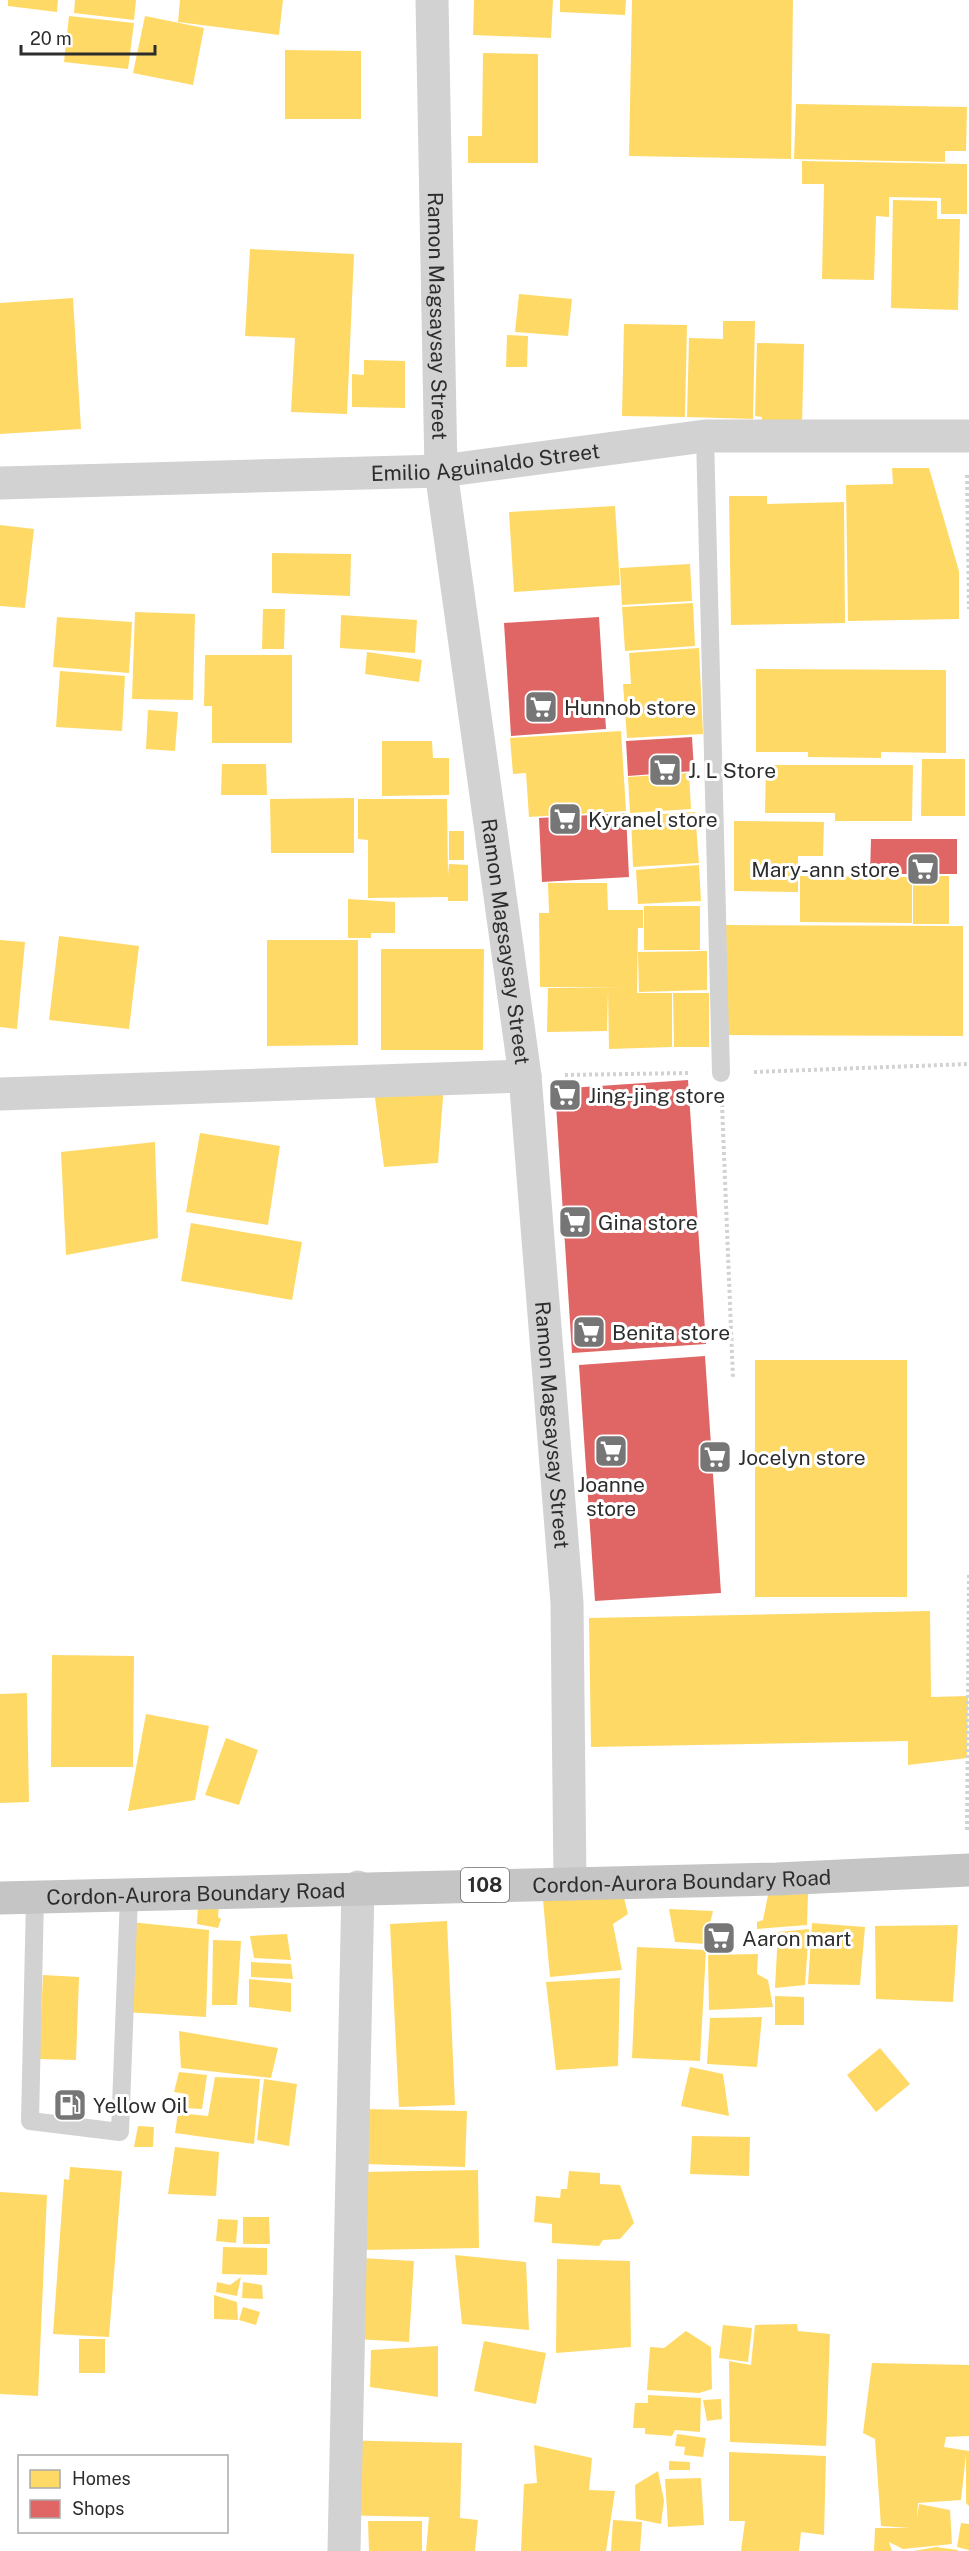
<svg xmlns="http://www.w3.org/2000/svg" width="969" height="2551" viewBox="0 0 969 2551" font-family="'Public Sans',sans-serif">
<rect width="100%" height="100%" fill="#fff"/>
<path fill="#ffd966" d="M 8,0 L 58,0 L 57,12 L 8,6 Z
M 75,0 L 136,0 L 134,20 L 74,13 Z
M 180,0 L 283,0 L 279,35 L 178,22 Z
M 474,0 L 553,0 L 551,38 L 473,35 Z
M 560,0 L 626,0 L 625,15 L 560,12 Z
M 632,0 L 793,0 L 791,159 L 629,156 Z
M 69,16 L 134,23 L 128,69 L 64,62 Z
M 145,16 L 204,28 L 193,85 L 133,73 Z
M 285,50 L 361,51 L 361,119 L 285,119 Z
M 483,53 L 538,54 L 538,163 L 468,163 L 468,136 L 482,136 Z
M 796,104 L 967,107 L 966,151 L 945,151 L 945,162 L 794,159 Z
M 802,161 L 967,164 L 967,214 L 941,214 L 941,198 L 889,197 L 889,217 L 876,216 L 874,280 L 822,279 L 824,184 L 802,184 Z
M 893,200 L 937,201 L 937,219 L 960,219 L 958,310 L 891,308 Z
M 250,249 L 354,254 L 347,414 L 291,412 L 295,338 L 245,336 Z
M 519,294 L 572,299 L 568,336 L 515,332 Z
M 73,298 L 81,429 L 0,434 L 0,303 Z
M 723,321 L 755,321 L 753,419 L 687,417 L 689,338 L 723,339 Z
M 624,324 L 687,325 L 685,417 L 622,416 Z
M 507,335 L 528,336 L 527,367 L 506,367 Z
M 757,343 L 804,344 L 802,425 L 762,424 L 762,417 L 755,416 Z
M 364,360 L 405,361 L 405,408 L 352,407 L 352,374 L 364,375 Z
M 892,468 L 929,468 L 959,571 L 959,619 L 848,621 L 846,485 L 893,484 Z
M 729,496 L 767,496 L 767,504 L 844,502 L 845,623 L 731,625 Z
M 615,506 L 620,585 L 514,592 L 509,512 Z
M 0,525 L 34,529 L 25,608 L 0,606 Z
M 272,553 L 351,554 L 350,596 L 272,593 Z
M 690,564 L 692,601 L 622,605 L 620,568 Z
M 693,603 L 695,646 L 625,651 L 622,607 Z
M 263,609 L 285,609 L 284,649 L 262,649 Z
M 135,612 L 195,614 L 193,700 L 132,699 Z
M 341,615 L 417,620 L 415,653 L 340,648 Z
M 57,617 L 132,622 L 129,673 L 53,667 Z
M 699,648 L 703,734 L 627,738 L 623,684 L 631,684 L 629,653 Z
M 367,652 L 422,660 L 419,682 L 365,674 Z
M 205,655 L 292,655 L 292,743 L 212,743 L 212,706 L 204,706 Z
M 756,669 L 946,670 L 946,753 L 881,752 L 881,758 L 808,757 L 808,752 L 756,752 Z
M 60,671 L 125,676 L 122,731 L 56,727 Z
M 148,710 L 178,712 L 175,751 L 146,749 Z
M 621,731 L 626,811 L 529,817 L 526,773 L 513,774 L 510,738 Z
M 382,741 L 432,741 L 433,758 L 449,758 L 449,795 L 382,796 Z
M 922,759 L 965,759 L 965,816 L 921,816 Z
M 222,764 L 266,764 L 267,795 L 221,795 Z
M 766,765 L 913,765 L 912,821 L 835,821 L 835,813 L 765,813 Z
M 689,773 L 691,809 L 630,813 L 628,777 Z
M 354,798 L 354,853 L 271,853 L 270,799 Z
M 358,799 L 447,799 L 448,875 L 449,864 L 468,865 L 468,901 L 448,901 L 448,897 L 368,898 L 368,840 L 358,839 Z
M 695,812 L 699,863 L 633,867 L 631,816 Z
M 734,821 L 824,822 L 823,856 L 798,856 L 798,892 L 734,891 Z
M 449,831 L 464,831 L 464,860 L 449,860 Z
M 699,865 L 701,901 L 638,904 L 636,870 Z
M 800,876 L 912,877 L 912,923 L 800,922 Z
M 913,876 L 949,876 L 949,924 L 913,924 Z
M 548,883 L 607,883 L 608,910 L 643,910 L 643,928 L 638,928 L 637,993 L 672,993 L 672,1047 L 609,1049 L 608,991 L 607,1031 L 547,1032 L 548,988 L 622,987 L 540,987 L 539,913 L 549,913 Z
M 348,899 L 395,902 L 395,933 L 371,933 L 371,938 L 348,938 Z
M 644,906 L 700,906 L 700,950 L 644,950 Z
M 724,925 L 963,926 L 963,1036 L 723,1035 Z
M 59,936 L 139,946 L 129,1029 L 49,1020 Z
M 0,940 L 25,942 L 17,1029 L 0,1027 Z
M 267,940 L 358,940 L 358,1045 L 267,1046 Z
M 381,949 L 484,949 L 483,1050 L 381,1050 Z
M 707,951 L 707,990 L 639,992 L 638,952 Z
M 673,993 L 709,993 L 709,1047 L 674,1047 Z
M 444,1084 L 438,1163 L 384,1167 L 374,1090 Z
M 200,1133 L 280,1146 L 268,1225 L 186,1212 Z
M 155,1142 L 158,1238 L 66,1255 L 61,1152 Z
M 191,1223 L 302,1242 L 292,1300 L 181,1281 Z
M 755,1360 L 907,1360 L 907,1597 L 755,1597 Z
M 930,1611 L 931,1697 L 968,1696 L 967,1758 L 908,1765 L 908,1741 L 591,1747 L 589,1618 Z
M 52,1655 L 134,1656 L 133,1767 L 51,1767 Z
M 27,1693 L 29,1802 L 0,1803 L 0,1694 Z
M 146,1714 L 209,1726 L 195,1800 L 128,1811 Z
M 226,1738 L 258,1750 L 239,1805 L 205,1795 Z
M 622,1890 L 628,1914 L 613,1924 L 622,1970 L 550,1977 L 543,1900 Z
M 808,1894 L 807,1925 L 757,1929 L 757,1922 L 763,1920 L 768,1895 Z
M 219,1903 L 218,1917 L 221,1919 L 218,1928 L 197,1924 L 198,1904 Z
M 669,1909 L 713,1911 L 705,1944 L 675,1942 Z
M 447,1921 L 455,2105 L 399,2107 L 390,1924 Z
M 130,1922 L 209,1930 L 206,2017 L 126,2012 Z
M 812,1923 L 865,1927 L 860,1985 L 808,1984 Z
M 958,1925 L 953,2002 L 876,1999 L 875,1926 Z
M 809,1929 L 805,1985 L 775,1988 L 778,1932 Z
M 287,1934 L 291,1960 L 254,1958 L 250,1936 Z
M 213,1940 L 241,1941 L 237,2005 L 212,2005 Z
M 637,1947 L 706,1950 L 700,2061 L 632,2058 Z
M 758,1954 L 757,1974 L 768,1980 L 773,2007 L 709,2010 L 708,1955 Z
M 251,1962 L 291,1964 L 293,1979 L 251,1977 Z
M 43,1975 L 79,1977 L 76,2060 L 39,2059 Z
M 620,1978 L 618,2066 L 556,2070 L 546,1982 Z
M 249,1979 L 291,1983 L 291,2012 L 249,2007 Z
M 775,1996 L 804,1997 L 804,2025 L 775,2025 Z
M 762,2017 L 757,2067 L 707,2064 L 710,2018 Z
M 179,2031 L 278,2048 L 271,2078 L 181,2068 Z
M 880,2048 L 910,2084 L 876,2112 L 847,2075 Z
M 690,2067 L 723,2074 L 729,2116 L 681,2106 Z
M 179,2072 L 207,2075 L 202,2109 L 184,2108 L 186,2094 L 174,2092 Z
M 215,2077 L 260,2079 L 254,2144 L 175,2133 L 178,2113 L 208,2116 Z
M 264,2079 L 297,2084 L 289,2146 L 257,2140 Z
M 364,2109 L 467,2111 L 465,2167 L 363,2164 Z
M 138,2126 L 154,2127 L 153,2147 L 134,2147 Z
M 692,2136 L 750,2137 L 749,2176 L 690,2174 Z
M 175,2147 L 219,2152 L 216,2196 L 168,2194 Z
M 70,2167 L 122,2171 L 109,2337 L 53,2334 L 64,2179 L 69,2180 Z
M 478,2170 L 479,2248 L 362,2250 L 361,2172 Z
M 569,2171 L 600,2173 L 600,2184 L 620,2185 L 634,2223 L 620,2239 L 603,2240 L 599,2246 L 552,2243 L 552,2224 L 534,2222 L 536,2196 L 560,2198 L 561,2189 L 567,2189 Z
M 0,2192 L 47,2195 L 38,2396 L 0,2394 Z
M 243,2217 L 269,2217 L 270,2244 L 243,2244 Z
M 218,2219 L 238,2220 L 236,2243 L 216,2241 Z
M 223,2247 L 267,2248 L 267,2275 L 222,2274 Z
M 455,2255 L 526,2262 L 529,2330 L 462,2324 Z
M 361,2258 L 414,2261 L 409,2342 L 356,2339 Z
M 557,2259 L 630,2261 L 631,2347 L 556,2353 Z
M 241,2277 L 237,2296 L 216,2292 L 217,2282 L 230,2285 Z
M 243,2282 L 262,2285 L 263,2299 L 242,2298 Z
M 214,2295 L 237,2302 L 238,2320 L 214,2319 Z
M 243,2307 L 260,2312 L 256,2325 L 239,2320 Z
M 797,2324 L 798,2331 L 830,2334 L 826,2446 L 730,2442 L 729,2361 L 751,2365 L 755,2325 Z
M 723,2325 L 752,2328 L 748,2362 L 719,2358 Z
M 686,2331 L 711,2347 L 712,2389 L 699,2393 L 647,2390 L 650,2347 L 664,2348 Z
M 79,2339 L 105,2339 L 105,2373 L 79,2373 Z
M 484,2341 L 546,2353 L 536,2404 L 474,2391 Z
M 438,2346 L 438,2397 L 370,2387 L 371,2350 Z
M 872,2363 L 969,2365 L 969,2436 L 946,2437 L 944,2447 L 969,2451 L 969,2506 L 966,2503 L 966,2454 L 961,2500 L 918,2503 L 917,2519 L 919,2504 L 950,2510 L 952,2544 L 903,2549 L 889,2542 L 892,2551 L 874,2551 L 875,2528 L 910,2528 L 881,2526 L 875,2439 L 863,2433 Z
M 648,2395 L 701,2398 L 700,2432 L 675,2430 L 672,2436 L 645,2434 L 645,2428 L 633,2428 L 635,2403 L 648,2403 Z
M 721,2399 L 722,2419 L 707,2421 L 703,2400 Z
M 677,2434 L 706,2438 L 703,2457 L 684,2455 L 685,2447 L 675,2446 Z
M 333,2440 L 462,2443 L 460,2518 L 478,2520 L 475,2551 L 426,2551 L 429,2517 L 331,2515 Z
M 534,2445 L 592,2458 L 589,2490 L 615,2491 L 606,2551 L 521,2551 L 524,2484 L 537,2483 Z
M 729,2452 L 826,2456 L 824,2535 L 801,2532 L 799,2551 L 741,2551 L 745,2521 L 729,2521 Z
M 669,2461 L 690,2462 L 690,2470 L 669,2470 Z
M 658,2471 L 664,2501 L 661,2524 L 636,2519 L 635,2485 Z
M 701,2478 L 704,2525 L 668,2527 L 665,2479 Z
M 613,2520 L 642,2522 L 640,2551 L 611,2551 Z
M 368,2521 L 422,2521 L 422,2551 L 369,2551 Z
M 961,2523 L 969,2524 L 969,2550 L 957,2547 Z
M 936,2547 L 958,2550 L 958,2551 L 914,2551 Z"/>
<path fill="#e06666" d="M 599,617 L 606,729 L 511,736 L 504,623 Z
M 692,737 L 694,771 L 628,776 L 626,741 Z
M 626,813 L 629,877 L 542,882 L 539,818 Z
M 871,839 L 957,839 L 957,874 L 870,874 Z
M 688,1080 L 706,1344 L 572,1353 L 555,1089 Z
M 705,1356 L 721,1593 L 595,1601 L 579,1365 Z"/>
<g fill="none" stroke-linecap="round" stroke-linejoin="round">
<path stroke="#d2d2d2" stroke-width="4" stroke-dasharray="3 3" stroke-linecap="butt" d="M 967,475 L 969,609
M 754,1072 L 969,1064
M 565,1075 L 689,1073
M 722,1104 L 733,1379
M 967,1830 L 969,1573"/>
<path stroke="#d2d2d2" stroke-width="18" d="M 705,436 L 721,1073
M 35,1899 L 30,2121 L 120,2132 L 129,1896"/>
<g stroke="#d2d2d2" stroke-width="33">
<path id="s1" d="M 432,0 L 441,471 L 525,1076 L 567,1603 L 570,1884"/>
<path d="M 0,1094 L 525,1076"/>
<path d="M 344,2551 L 358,1887"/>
</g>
<path stroke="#d2d2d2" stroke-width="33" id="s2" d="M 0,483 L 441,471 L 705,436 L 969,436"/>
<path stroke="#c5c5c5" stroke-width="33" id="s3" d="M 0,1898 L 777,1879 L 969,1870"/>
</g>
<defs>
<g id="supermarket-square" transform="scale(1.725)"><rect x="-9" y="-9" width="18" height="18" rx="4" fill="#767676" stroke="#fff"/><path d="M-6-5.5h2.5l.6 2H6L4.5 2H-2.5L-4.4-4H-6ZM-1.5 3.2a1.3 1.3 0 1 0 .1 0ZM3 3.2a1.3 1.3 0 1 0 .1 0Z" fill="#fff"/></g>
<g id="fuel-square" transform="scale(1.725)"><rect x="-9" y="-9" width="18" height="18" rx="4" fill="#767676" stroke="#fff"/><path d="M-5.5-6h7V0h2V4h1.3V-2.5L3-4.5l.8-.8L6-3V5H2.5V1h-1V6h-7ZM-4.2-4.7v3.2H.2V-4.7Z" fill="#fff"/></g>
</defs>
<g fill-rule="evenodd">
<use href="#supermarket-square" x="541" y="707"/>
<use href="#supermarket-square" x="665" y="770"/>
<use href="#supermarket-square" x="565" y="819"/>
<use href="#supermarket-square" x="923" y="869"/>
<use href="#supermarket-square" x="565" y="1095"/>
<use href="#supermarket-square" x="575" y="1222"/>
<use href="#supermarket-square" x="589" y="1332"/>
<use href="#supermarket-square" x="611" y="1451"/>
<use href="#supermarket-square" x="715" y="1457"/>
<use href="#supermarket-square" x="719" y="1938"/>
<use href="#fuel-square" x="70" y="2105"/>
</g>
<g text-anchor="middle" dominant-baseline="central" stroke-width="6" stroke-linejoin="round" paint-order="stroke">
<rect fill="#fff" stroke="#6c6c6c" stroke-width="1.5" x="461" y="1868" width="48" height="34" rx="4.5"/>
<g font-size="20" font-weight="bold" fill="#2d2d2d">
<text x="485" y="1885">108</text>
</g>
<g font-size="21" fill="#2d2d2d" stroke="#fff">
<text stroke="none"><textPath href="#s1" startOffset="316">Ramon Magsaysay Street</textPath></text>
<text stroke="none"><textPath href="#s2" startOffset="486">Emilio Aguinaldo Street</textPath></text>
<text stroke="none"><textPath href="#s1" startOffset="946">Ramon Magsaysay Street</textPath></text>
<text stroke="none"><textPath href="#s1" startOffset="1432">Ramon Magsaysay Street</textPath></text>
<text stroke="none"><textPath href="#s3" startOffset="682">Cordon-Aurora Boundary Road</textPath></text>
<text stroke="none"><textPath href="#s3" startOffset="196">Cordon-Aurora Boundary Road</textPath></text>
</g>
<g font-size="21" fill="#2d2d2d" stroke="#fff" text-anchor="start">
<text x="564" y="707">Hunnob store</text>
<text x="688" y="770">J. L Store</text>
<text x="588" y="819">Kyranel store</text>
<text x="900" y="869" text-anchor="end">Mary-ann store</text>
<text x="588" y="1095">Jing-jing store</text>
<text x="598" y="1222">Gina store</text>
<text x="612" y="1332">Benita store</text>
<text x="738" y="1457">Jocelyn store</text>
<text x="611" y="1484" text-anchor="middle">Joanne<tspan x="611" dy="24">store</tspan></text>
<text x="742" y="1938">Aaron mart</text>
<text x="93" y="2105">Yellow Oil</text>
</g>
</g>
<rect x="18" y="2455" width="210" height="78" fill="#ffffff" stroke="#ababab" stroke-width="1.5"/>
<rect x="30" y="2470" width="30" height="18" fill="#ffd966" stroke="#ababab" stroke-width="1.5"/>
<text x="72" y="2485" font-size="18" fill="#2d2d2d">Homes</text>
<rect x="30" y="2500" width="30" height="18" fill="#e06666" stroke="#ababab" stroke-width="1.5"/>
<text x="72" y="2515" font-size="18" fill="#2d2d2d">Shops</text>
<path d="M21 45v9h134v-9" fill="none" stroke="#2d2d2d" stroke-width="3"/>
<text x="30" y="45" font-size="18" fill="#2d2d2d" stroke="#ffffff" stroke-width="4.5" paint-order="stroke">20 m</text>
</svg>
